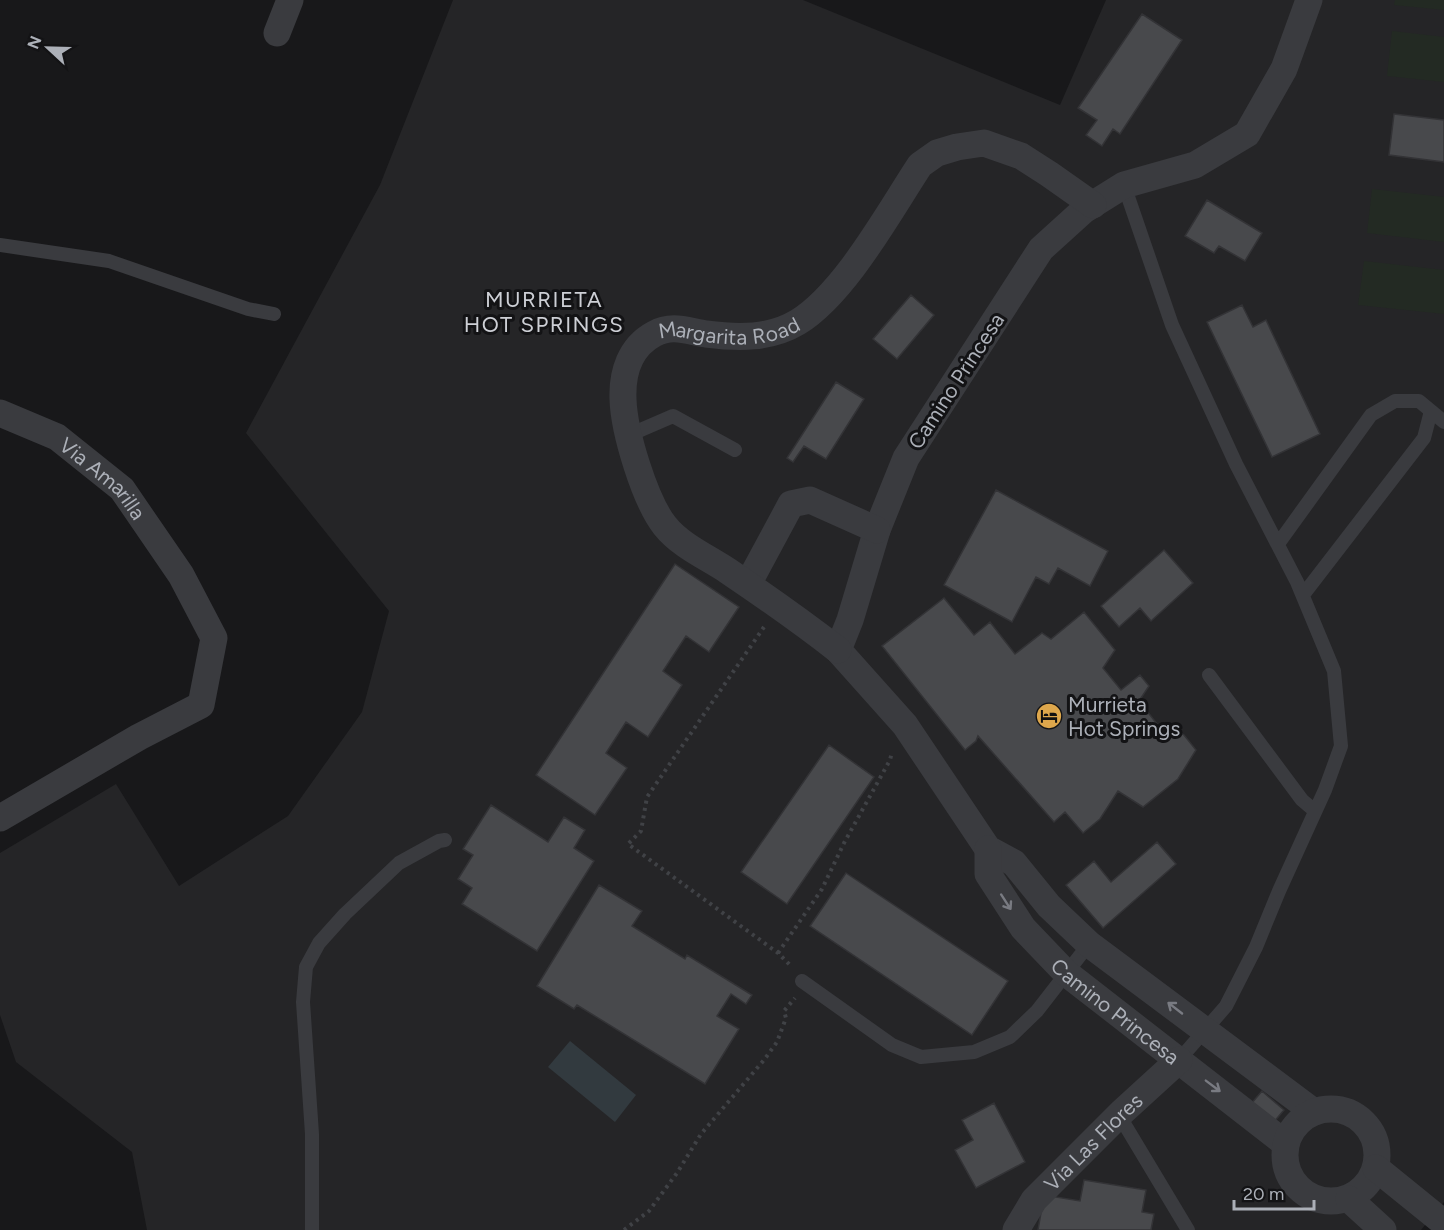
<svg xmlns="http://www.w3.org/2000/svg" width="1444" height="1230" viewBox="0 0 1444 1230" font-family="Figtree,sans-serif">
<rect width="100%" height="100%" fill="#18181a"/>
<path fill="#252527" d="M 453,0 L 803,0 L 1060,105 L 1106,0 L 1444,0 L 1444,1202 L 1421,1230 L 147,1230 L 132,1152 L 16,1062 L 0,1015 L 0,853 L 116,784 L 179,886 L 288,816 L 362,712 L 389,611 L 246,433 L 380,185 Z"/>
<path fill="#232a23" d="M 1395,0 L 1444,0 L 1444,10 L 1394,5 Z
M 1392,31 L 1444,37 L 1444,82 L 1387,76 Z
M 1372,189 L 1444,197 L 1444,242 L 1367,233 Z
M 1364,261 L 1444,270 L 1444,314 L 1358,305 Z"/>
<path fill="#323a3f" d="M 570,1041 L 636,1095 L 615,1122 L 548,1067 Z"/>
<path fill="#48494c" stroke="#333336" stroke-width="1.5" d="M 1142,14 L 1182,40 L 1120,134 L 1113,129 L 1102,146 L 1086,135 L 1097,120 L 1078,108 Z
M 1394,114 L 1444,120 L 1444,162 L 1389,155 Z
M 1207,200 L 1262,233 L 1245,261 L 1219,246 L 1214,253 L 1185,236 Z
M 911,295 L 934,315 L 897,359 L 873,339 Z
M 1242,305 L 1253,327 L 1266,320 L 1320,434 L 1272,457 L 1207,322 Z
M 836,382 L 864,399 L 826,459 L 804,446 L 793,462 L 787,458 Z
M 996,490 L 1108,551 L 1090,586 L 1058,568 L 1049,584 L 1036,577 L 1012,622 L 944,585 Z
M 1164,550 L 1193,583 L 1151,621 L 1140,608 L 1119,627 L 1101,606 Z
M 675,564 L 739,607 L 709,652 L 686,636 L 663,671 L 682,685 L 648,737 L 626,722 L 606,753 L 627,768 L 595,815 L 536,775 Z
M 944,598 L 974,635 L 990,622 L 1015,654 L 1042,633 L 1051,639 L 1084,612 L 1115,650 L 1103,668 L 1121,690 L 1140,675 L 1149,686 L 1139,701 L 1168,738 L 1178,731 L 1184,735 L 1196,750 L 1178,779 L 1143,807 L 1118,791 L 1100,819 L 1083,833 L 1065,812 L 1054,822 L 978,736 L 976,741 L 965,750 L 882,646 Z
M 829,745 L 874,777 L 787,904 L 741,872 Z
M 491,805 L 548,842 L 564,817 L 585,830 L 574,848 L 594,861 L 537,951 L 462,904 L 472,888 L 458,879 L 473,855 L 463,849 Z
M 1157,842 L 1176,864 L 1103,928 L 1066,885 L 1094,861 L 1111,882 Z
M 846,873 L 1008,981 L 972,1035 L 810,926 Z
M 599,885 L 642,911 L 632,926 L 685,959 L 687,955 L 752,995 L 746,1004 L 731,994 L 717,1016 L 739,1029 L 705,1084 L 577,1005 L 574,1009 L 537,986 Z
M 1262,1091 L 1284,1110 L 1273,1123 L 1251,1104 Z
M 994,1103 L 1025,1162 L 976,1188 L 955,1150 L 973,1140 L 962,1120 Z
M 1084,1180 L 1146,1190 L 1142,1212 L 1154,1214 L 1151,1230 L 1038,1230 L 1044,1195 L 1080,1201 Z"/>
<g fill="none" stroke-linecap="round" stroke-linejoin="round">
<path stroke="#404246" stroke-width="4" stroke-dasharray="3 4.5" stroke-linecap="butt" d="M 764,627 L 647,797 L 641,831 L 628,844 L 778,953 L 791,966
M 778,953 L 822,889 L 844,843 L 890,760 L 892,752
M 624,1230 L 649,1211 L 677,1173 L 701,1134 L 764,1060 L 777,1042 L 786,1018 L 784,1011 L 795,998"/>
<path stroke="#3a3b3f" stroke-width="14" d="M 1124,185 L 1172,325 L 1236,464 L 1297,582 L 1334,671 L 1341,746 L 1325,790 L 1279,891 L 1256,947 L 1226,1006 L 1179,1060
M 0,245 L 109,261 L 248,309 L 274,314
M 629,435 L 673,416 L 735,450
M 1278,544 L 1371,415 L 1395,401 L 1419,401 L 1444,422
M 1303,595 L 1424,438 L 1431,411
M 1209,675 L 1302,800 L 1315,811
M 802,981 L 892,1045 L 921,1057 L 974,1052 L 1010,1037 L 1037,1011 L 1089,944
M 1119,1115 L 1188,1230
M 312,1230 L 312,1134 L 303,1002 L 306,967 L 319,943 L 345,914 L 399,863 L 439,841 L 445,840"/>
<g stroke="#3a3b3f" stroke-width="27">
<path d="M 1309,0 L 1284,69 L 1247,134 L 1195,165 L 1124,185 L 1084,210 L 1041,249 L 906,458 L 877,530 L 850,620 L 838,650 L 905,725 L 988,849 L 1014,863 L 1049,906 L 1089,944 L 1314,1112"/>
<path d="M 277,33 L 290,0"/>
<path id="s1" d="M 0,413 L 57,437 L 122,489 L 181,575 L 214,638 L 201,705 L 139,737 L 0,818"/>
<path d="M 748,584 L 791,504 L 810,500 L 877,530"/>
<path id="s2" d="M 838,650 C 802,622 765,596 728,571 C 707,557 681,546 665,526 C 645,501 624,432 623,399 C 622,373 630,347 654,334 C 672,324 687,331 706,334 C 738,338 770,339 798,322 C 845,293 889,212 920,165 L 937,153 L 957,147 L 984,143 L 1021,156 L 1049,174 L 1093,205"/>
<path id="s3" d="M 988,849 L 988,874 L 1023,928 L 1066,973 L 1286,1144"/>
<circle cx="1331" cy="1155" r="46"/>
<path d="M 1376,1168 L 1444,1223"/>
<path d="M 1349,1199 L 1383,1230"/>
<path id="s4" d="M 1016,1230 L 1034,1200 L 1121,1113 L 1179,1060"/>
</g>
</g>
<defs><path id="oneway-shaft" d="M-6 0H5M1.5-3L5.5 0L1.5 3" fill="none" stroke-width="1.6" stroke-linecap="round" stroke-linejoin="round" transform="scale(1.5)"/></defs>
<g stroke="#797b82">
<use href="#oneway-shaft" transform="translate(1006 902) rotate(57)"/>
<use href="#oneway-shaft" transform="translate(1175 1008) rotate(-142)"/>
<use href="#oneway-shaft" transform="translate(1213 1086) rotate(37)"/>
</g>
<defs>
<g id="hotel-disc" transform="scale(1.35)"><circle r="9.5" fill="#dea74c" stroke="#131315"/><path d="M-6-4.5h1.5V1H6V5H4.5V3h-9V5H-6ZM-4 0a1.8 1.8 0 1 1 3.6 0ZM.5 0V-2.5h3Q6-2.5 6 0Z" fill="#111"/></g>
</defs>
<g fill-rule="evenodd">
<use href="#hotel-disc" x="1049" y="716"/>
</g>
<g text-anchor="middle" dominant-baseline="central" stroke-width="6" stroke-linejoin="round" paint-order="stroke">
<g font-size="21" fill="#acb0b8" stroke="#131315">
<text stroke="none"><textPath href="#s2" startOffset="501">Margarita Road</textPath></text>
<text transform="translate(956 381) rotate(-57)">Camino Princesa</text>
<text stroke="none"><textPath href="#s1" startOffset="124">Via Amarilla</textPath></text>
<text stroke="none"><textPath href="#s3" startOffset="214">Camino Princesa</textPath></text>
<text stroke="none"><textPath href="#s4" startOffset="118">Via Las Flores</textPath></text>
</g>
<g font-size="21" fill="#acb0b8" stroke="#131315" text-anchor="start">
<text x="1068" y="704">Murrieta<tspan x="1068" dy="24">Hot Springs</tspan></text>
</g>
<g font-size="22" letter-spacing="1.5" fill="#cdcfd5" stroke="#131315">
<text x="544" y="299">MURRIETA<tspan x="544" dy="25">HOT SPRINGS</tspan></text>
</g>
</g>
<g transform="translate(48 48) rotate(292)" stroke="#131315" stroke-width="4.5" paint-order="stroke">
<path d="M0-4.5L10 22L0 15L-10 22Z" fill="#acb0b8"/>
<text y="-9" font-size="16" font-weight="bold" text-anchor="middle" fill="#acb0b8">N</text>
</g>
<path d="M1234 1200v9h80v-9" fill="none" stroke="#acb0b8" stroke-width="3"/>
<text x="1243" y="1200" font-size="18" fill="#acb0b8" stroke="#131315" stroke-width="4.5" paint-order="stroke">20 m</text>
</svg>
